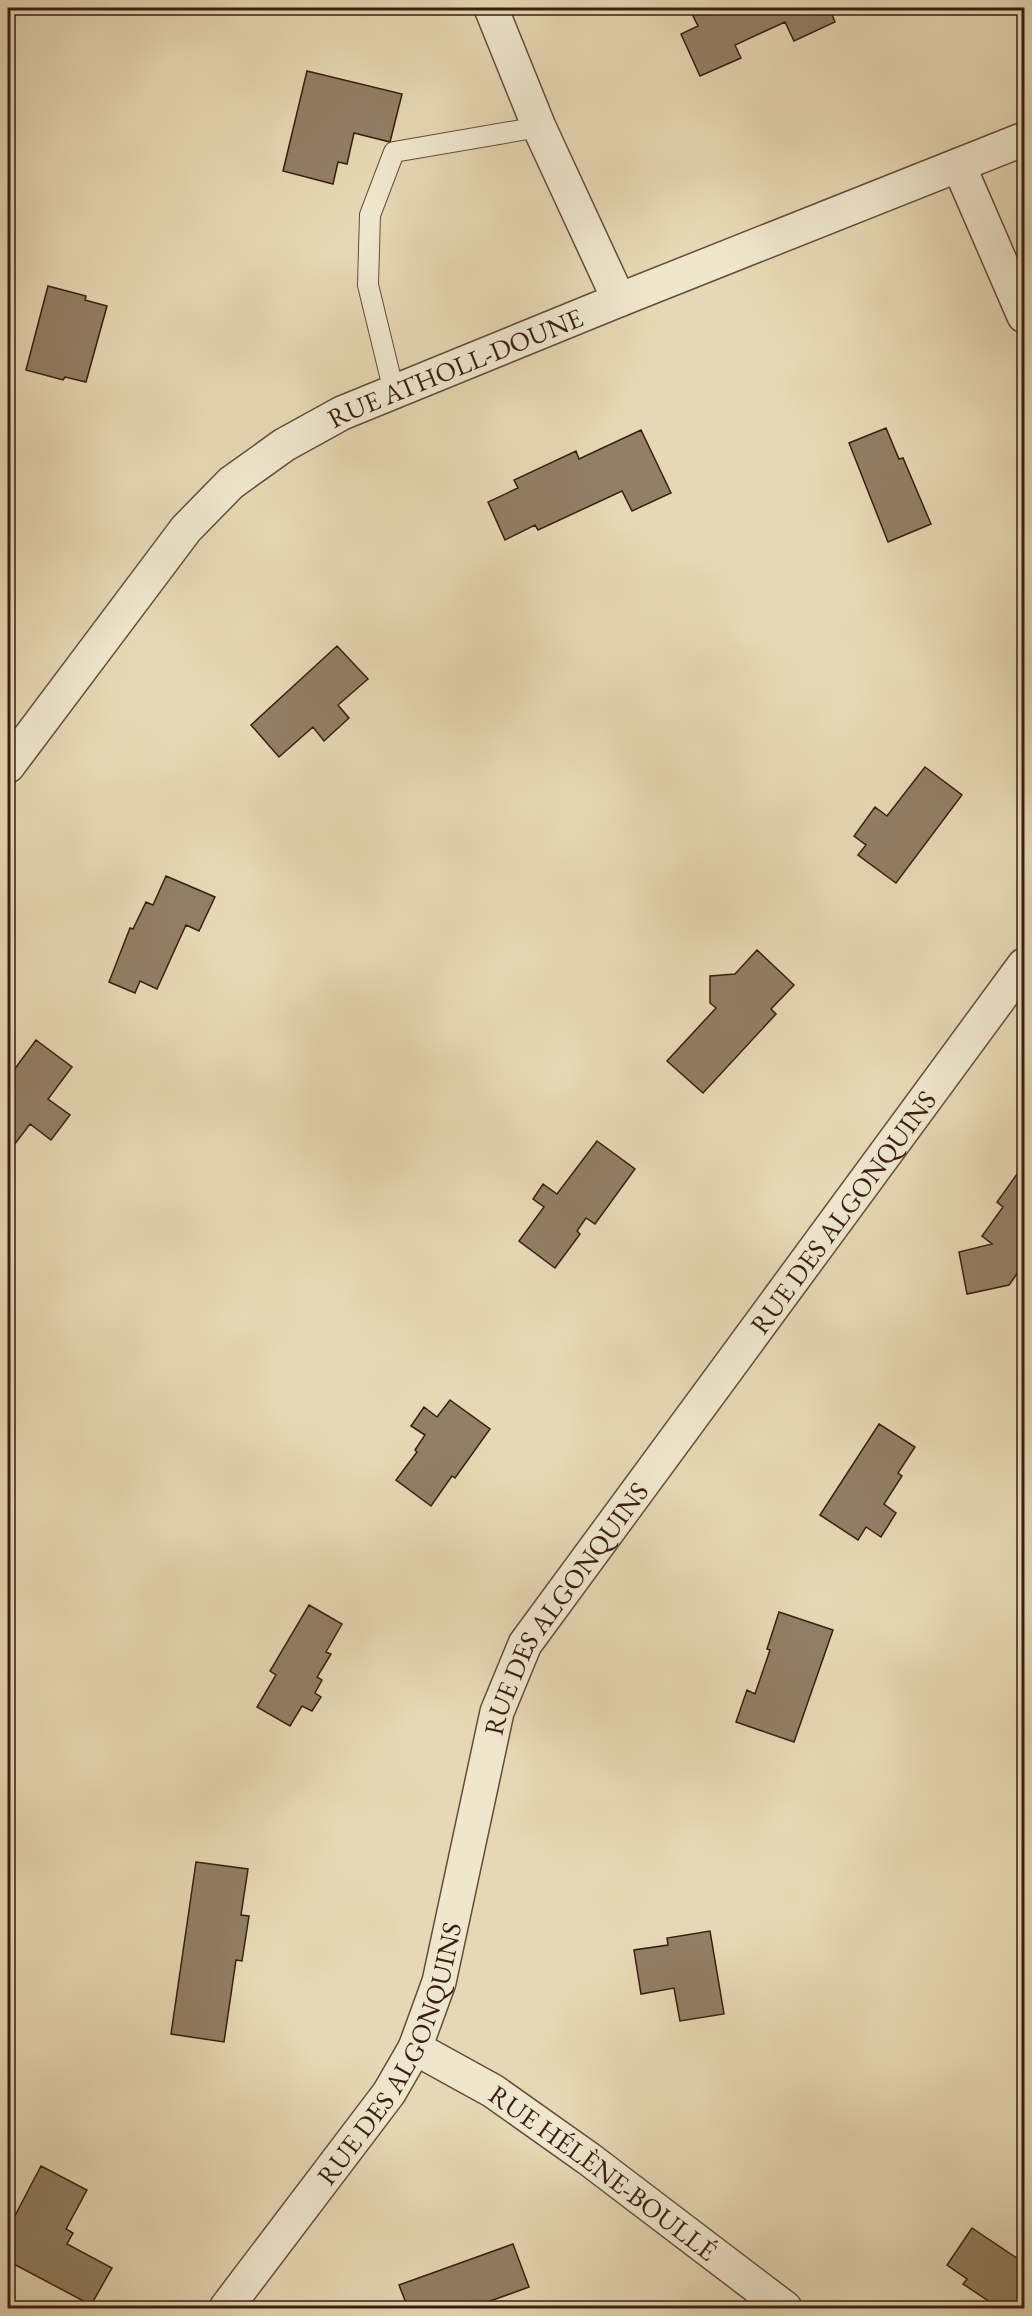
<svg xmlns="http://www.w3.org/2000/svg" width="1032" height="2316" viewBox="0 0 1032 2316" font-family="'EB Garamond',serif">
<rect width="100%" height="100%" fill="#e6d8b4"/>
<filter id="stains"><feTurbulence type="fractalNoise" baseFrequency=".00333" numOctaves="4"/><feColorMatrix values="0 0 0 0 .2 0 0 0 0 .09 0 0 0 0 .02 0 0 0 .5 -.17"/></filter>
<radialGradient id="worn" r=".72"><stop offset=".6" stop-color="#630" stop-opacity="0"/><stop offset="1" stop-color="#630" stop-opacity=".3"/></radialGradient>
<path fill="#927f65" stroke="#381e10" stroke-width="1.5" d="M 689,8 L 829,8 L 835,22 L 794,41 L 785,22 L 735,45 L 741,58 L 700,76 L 681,34 L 698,26 Z
M 307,71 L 402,94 L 390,142 L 354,133 L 347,164 L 338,162 L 333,184 L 283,171 Z
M 48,286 L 86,296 L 85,300 L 107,306 L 86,382 L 65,377 L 63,380 L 26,370 Z
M 886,428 L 899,459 L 903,458 L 931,524 L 888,542 L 849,443 Z
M 641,430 L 671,493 L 632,511 L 622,491 L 538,530 L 535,525 L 505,540 L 488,502 L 518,488 L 514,480 L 576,451 L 579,459 Z
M 337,646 L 368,679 L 338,705 L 349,718 L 324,741 L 313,727 L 279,757 L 251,725 Z
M 925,767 L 962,795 L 896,883 L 858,855 L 866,845 L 854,836 L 875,807 L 887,816 Z
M 166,876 L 215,897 L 199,931 L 186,925 L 157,989 L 140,981 L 135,993 L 109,982 L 130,928 L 133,929 L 146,902 L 153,905 Z
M 757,950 L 794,985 L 771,1009 L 776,1014 L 703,1093 L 667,1061 L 716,1008 L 710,1003 L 710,976 L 735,974 Z
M 36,1040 L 72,1067 L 48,1099 L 70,1115 L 51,1140 L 30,1124 L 8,1153 L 8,1078 Z
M 597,1141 L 635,1169 L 595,1224 L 586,1218 L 577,1231 L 580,1234 L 555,1268 L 519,1241 L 544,1207 L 533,1199 L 543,1184 L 557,1194 Z
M 1017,1174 L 1023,1179 L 1024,1177 L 1024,1264 L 1009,1285 L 967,1294 L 959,1252 L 992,1244 L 982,1236 L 1003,1207 L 997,1202 Z
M 450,1400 L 490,1429 L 455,1478 L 452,1476 L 431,1506 L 396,1480 L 417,1452 L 415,1450 L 425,1435 L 411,1426 L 424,1407 L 437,1417 Z
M 879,1424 L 915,1447 L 898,1473 L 902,1476 L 884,1504 L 896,1513 L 881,1537 L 866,1527 L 858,1540 L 820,1515 Z
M 309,1605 L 342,1624 L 326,1652 L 331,1654 L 317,1677 L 322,1680 L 315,1693 L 321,1697 L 312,1711 L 302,1706 L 290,1726 L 257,1707 L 276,1675 L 270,1671 Z
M 779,1612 L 833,1630 L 794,1742 L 736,1722 L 747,1690 L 755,1694 L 770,1650 L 767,1649 Z
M 196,1862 L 248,1869 L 241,1915 L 249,1916 L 242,1961 L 236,1960 L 224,2042 L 171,2034 Z
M 710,1931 L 724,2014 L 680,2021 L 674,1988 L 641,1994 L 634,1950 L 668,1945 L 667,1938 Z
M 41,2166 L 87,2190 L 66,2229 L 73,2233 L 67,2244 L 112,2268 L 91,2305 L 8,2261 L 8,2229 Z
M 972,2228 L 1024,2263 L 1024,2308 L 999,2308 L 963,2284 L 967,2279 L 947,2265 Z
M 513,2244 L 529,2287 L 471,2308 L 408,2308 L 399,2285 Z"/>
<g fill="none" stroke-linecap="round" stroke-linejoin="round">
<g stroke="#644c39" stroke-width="22">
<path id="service" d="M 394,392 L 368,285 L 370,215 L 394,152 L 539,127"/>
</g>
<g stroke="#644c39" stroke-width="36">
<g id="minor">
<path d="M 491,8 L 539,127 L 619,300"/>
<path d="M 959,166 L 1024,316"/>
<path id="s1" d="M 8,766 L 186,529 L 231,483 L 284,445 L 342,413 L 619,300 L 1024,139"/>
<path id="s2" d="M 415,2048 L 493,2091 L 589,2159 L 785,2308"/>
<path id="s3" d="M 226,2308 L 389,2093 L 415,2048 L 439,1982 L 497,1712 L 525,1644 L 1024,965"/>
</g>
</g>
<use href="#service" stroke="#efe6ce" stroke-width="20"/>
<use href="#minor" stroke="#efe6ce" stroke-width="33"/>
</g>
<g text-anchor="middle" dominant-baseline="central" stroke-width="6" stroke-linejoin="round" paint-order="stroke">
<g font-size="27" fill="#381e10" stroke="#efe6ce">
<text stroke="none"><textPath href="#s1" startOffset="614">RUE ATHOLL-DOUNE</textPath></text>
<text stroke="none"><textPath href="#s3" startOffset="1278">RUE DES ALGONQUINS</textPath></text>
<text stroke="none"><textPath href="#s3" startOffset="792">RUE DES ALGONQUINS</textPath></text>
<text stroke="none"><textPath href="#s3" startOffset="306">RUE DES ALGONQUINS</textPath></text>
<text stroke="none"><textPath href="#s2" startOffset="226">RUE HÉLÈNE-BOULLÉ</textPath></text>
</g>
</g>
<rect width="1032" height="2316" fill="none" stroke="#e6d8b4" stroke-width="30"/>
<rect x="9" y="9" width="1014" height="2298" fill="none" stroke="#381e10" stroke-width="3"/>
<rect x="15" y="15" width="1002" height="2286" fill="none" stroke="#381e10" stroke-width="1.5"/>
<rect width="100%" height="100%" filter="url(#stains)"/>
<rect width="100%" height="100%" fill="url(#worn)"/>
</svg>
